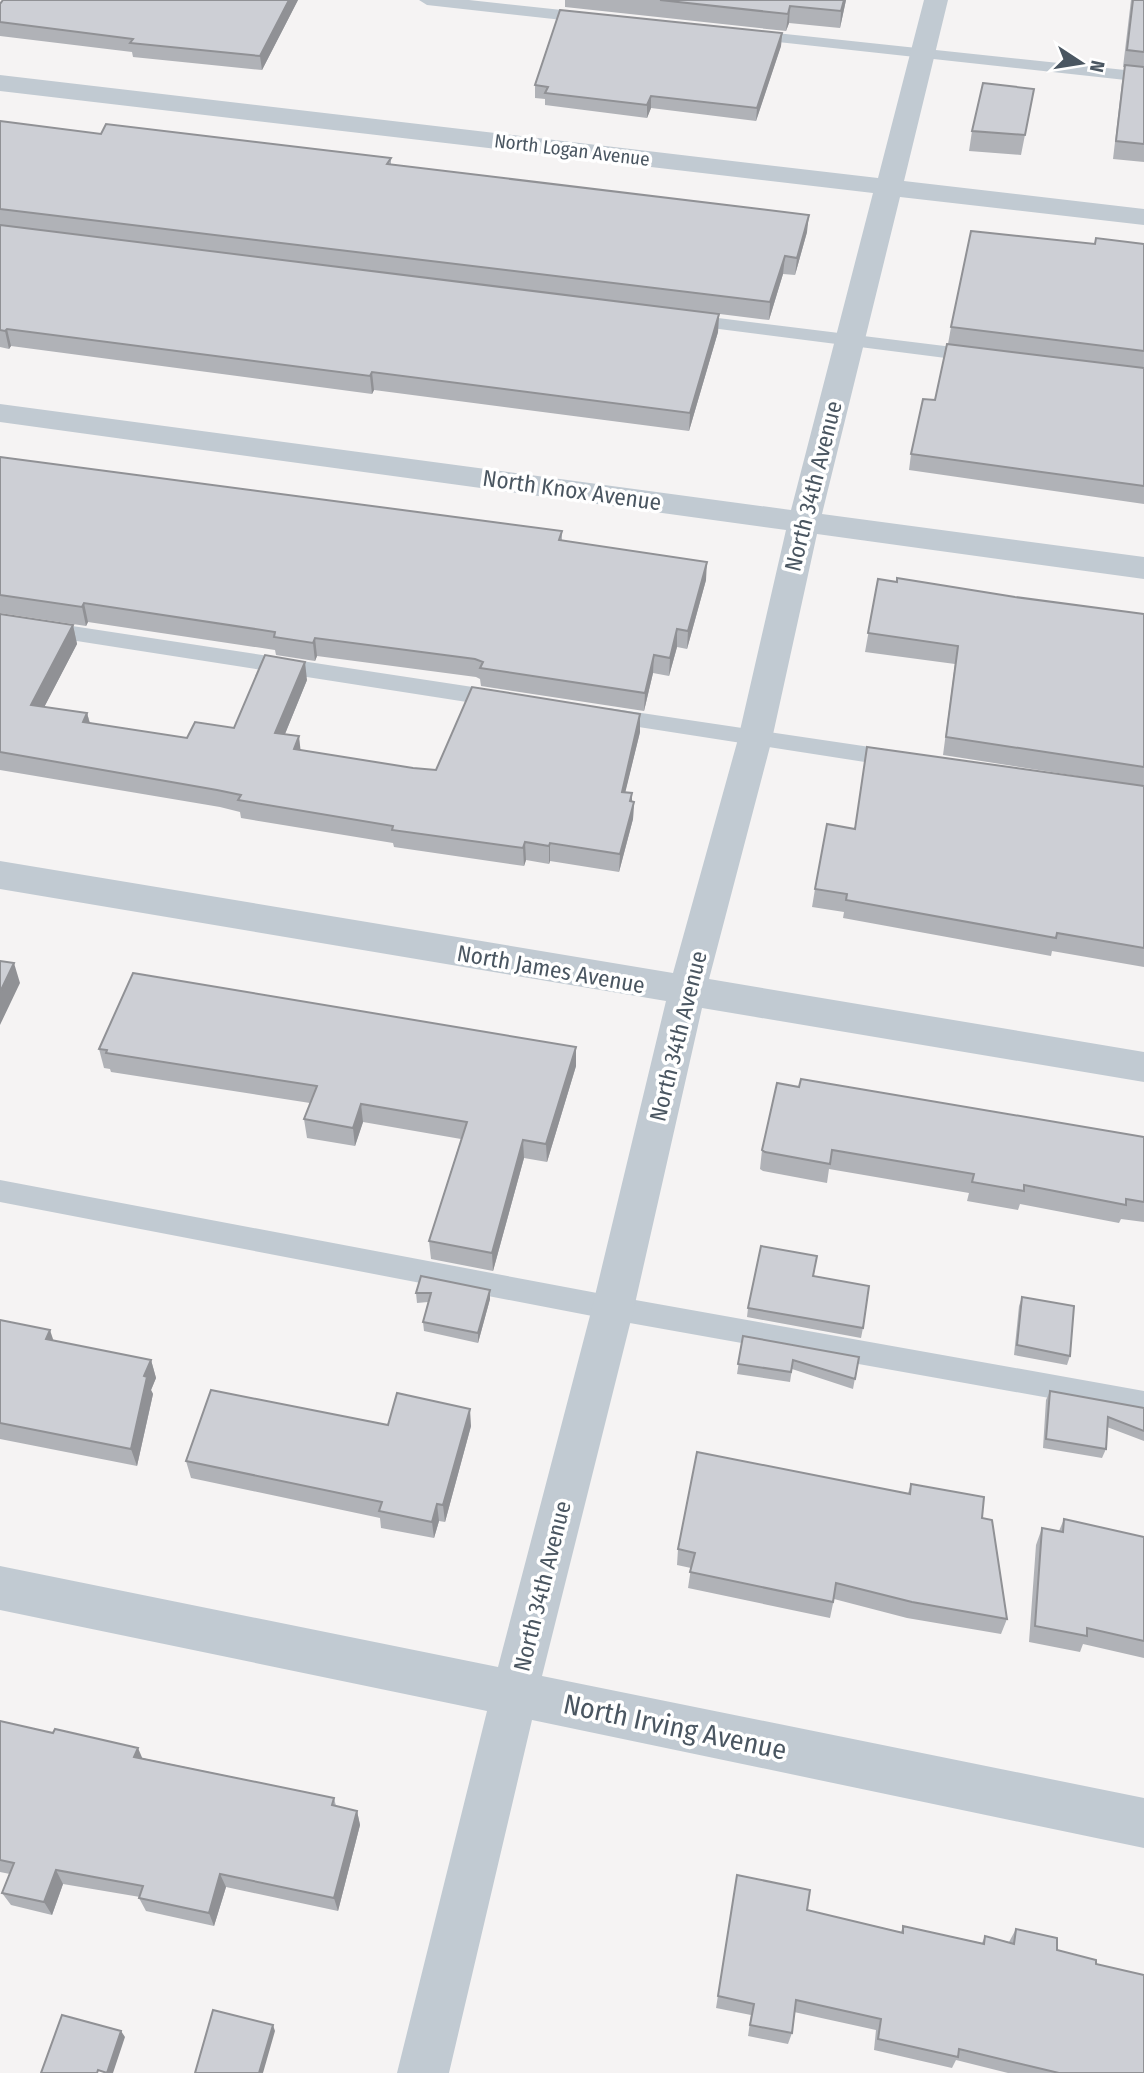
<svg xmlns="http://www.w3.org/2000/svg" width="1144" height="2073" viewBox="0 0 1144 2073" font-family="'Fira Sans Condensed',sans-serif">
<rect width="100%" height="100%" fill="#f5f3f3"/>
<g fill="none" stroke-linecap="round" stroke-linejoin="round">
<path fill="#c1cad2" fill-rule="evenodd" d="M 419,0 L 469,0 L 590,13 L 598,18 L 590,23 L 427,5 Z
M 748,30 L 1144,72 L 1144,82 L 742,38 L 742,32 Z
M 686,314 L 977,350 L 986,356 L 977,362 L 680,324 L 677,320 L 680,316 Z
M 0,615 L 499,691 L 507,694 L 510,699 L 507,704 L 499,707 L 0,629 Z
M 608,708 L 897,751 L 905,753 L 908,759 L 905,765 L 897,767 L 600,721 L 597,716 L 600,711 Z
M 0,1180 L 613,1296 L 1144,1391 L 1144,1415 L 613,1320 L 0,1202 Z"/>
<path fill="#c1cad2" fill-rule="evenodd" d="M 924,0 L 948,0 L 904,181 L 1144,209 L 1144,225 L 900,197 L 822,514 L 1144,557 L 1144,579 L 817,534 L 772,739 L 709,979 L 1144,1052 L 1144,1082 L 702,1008 L 634,1308 L 542,1676 L 1144,1798 L 1144,1848 L 532,1720 L 449,2073 L 397,2073 L 487,1711 L 0,1610 L 0,1566 L 498,1667 L 592,1308 L 666,1001 L 0,889 L 0,861 L 673,973 L 738,739 L 786,530 L 0,422 L 0,404 L 791,510 L 873,193 L 0,91 L 0,75 L 878,178 Z"/>
</g>
<path fill="#b0b2b7" d="M 298,0 L 262,70 L 133,57 L 132,52 L 0,36 L 0,4 Z
M 565,0 L 846,0 L 840,28 L 789,23 L 786,31 L 565,7 Z
M 1131,0 L 1144,0 L 1144,162 L 1113,159 L 1122,82 L 1125,67 L 1123,67 Z
M 782,33 L 781,46 L 756,121 L 651,108 L 647,118 L 545,105 L 545,99 L 535,98 L 535,85 Z
M 1034,89 L 1021,155 L 969,151 L 972,131 Z
M 0,121 L 101,134 L 391,158 L 391,165 L 807,232 L 795,275 L 783,274 L 769,320 L 551,293 L 719,314 L 718,332 L 689,431 L 374,390 L 372,394 L 11,346 L 9,349 L 0,347 Z
M 1094,244 L 1144,244 L 1144,504 L 909,470 L 911,454 L 935,400 L 948,344 L 951,327 Z
M 0,457 L 562,531 L 562,541 L 706,580 L 687,649 L 677,647 L 669,676 L 653,673 L 644,711 L 481,686 L 480,679 L 476,677 L 317,656 L 315,661 L 276,655 L 275,650 L 88,622 L 86,626 L 0,613 Z
M 878,579 L 1144,737 L 1144,967 L 1052,951 L 1051,956 L 843,918 L 844,912 L 812,907 L 815,889 L 855,829 L 1122,783 L 943,755 L 955,664 L 865,652 Z
M 0,614 L 73,625 L 77,644 L 44,707 L 87,713 L 90,723 L 187,738 L 234,728 L 307,680 L 285,734 L 301,750 L 413,768 L 436,770 L 640,732 L 625,792 L 632,793 L 632,801 L 634,802 L 633,819 L 619,872 L 550,861 L 549,864 L 526,860 L 524,866 L 394,847 L 393,843 L 241,818 L 240,812 L 220,807 L 0,770 Z
M 99,1049 L 576,1066 L 547,1162 L 524,1158 L 493,1271 L 431,1259 L 429,1241 L 461,1139 L 363,1122 L 355,1146 L 307,1138 L 304,1119 L 310,1103 L 111,1072 L 110,1069 L 104,1068 Z
M 799,1087 L 1144,1137 L 1144,1222 L 1121,1219 L 1119,1223 L 1020,1204 L 1018,1210 L 967,1201 L 969,1193 L 829,1169 L 827,1183 L 763,1171 L 760,1169 L 762,1150 Z
M 490,1290 L 490,1299 L 478,1343 L 424,1331 L 423,1322 L 428,1302 L 417,1303 L 416,1293 Z
M 1022,1297 L 1070,1356 L 1067,1365 L 1014,1355 L 1019,1306 Z
M 748,1308 L 863,1328 L 861,1338 L 747,1317 Z
M 0,1320 L 54,1341 L 151,1360 L 156,1378 L 151,1390 L 153,1394 L 137,1466 L 0,1439 Z
M 743,1336 L 859,1357 L 853,1389 L 792,1369 L 790,1382 L 737,1374 Z
M 1050,1391 L 1144,1408 L 1144,1441 L 1107,1427 L 1106,1449 L 1102,1458 L 1043,1448 L 1046,1400 Z
M 388,1425 L 471,1426 L 445,1522 L 439,1521 L 434,1538 L 381,1528 L 380,1518 L 191,1478 L 186,1461 Z
M 911,1484 L 982,1518 L 1007,1619 L 1001,1634 L 907,1618 L 834,1599 L 830,1618 L 688,1588 L 691,1568 L 677,1565 L 678,1549 L 908,1493 Z
M 1064,1519 L 1144,1537 L 1144,1658 L 1083,1644 L 1080,1652 L 1029,1642 L 1036,1545 L 1042,1528 L 1059,1531 Z
M 0,1721 L 142,1758 L 334,1798 L 336,1806 L 357,1811 L 360,1825 L 338,1911 L 226,1887 L 214,1926 L 146,1911 L 139,1898 L 140,1897 L 63,1884 L 52,1915 L 11,1905 L 2,1893 L 10,1874 L 0,1872 Z
M 737,1875 L 807,1910 L 901,1932 L 903,1926 L 982,1943 L 985,1936 L 1009,1942 L 1016,1929 L 1057,1950 L 1096,1964 L 1144,2073 L 1008,2073 L 956,2060 L 952,2068 L 874,2050 L 876,2030 L 794,2012 L 792,2033 L 788,2044 L 748,2036 L 751,2015 L 716,2008 Z"/>
<path fill="#909195" d="M 289,0 L 298,0 L 262,70 L 260,56 Z
M 844,0 L 846,0 L 840,28 L 841,11 Z
M 790,6 L 789,23 L 786,31 L 788,14 Z
M 782,33 L 781,46 L 756,121 L 757,108 Z
M 651,96 L 651,108 L 647,118 L 647,105 Z
M 809,215 L 807,232 L 795,275 L 797,258 Z
M 785,256 L 783,274 L 769,320 L 770,302 Z
M 719,314 L 718,332 L 689,431 L 690,413 Z
M 7,329 L 11,346 L 9,349 L 5,331 Z
M 372,372 L 374,390 L 372,394 L 370,376 Z
M 707,562 L 706,580 L 687,649 L 688,631 Z
M 84,603 L 88,622 L 86,626 L 82,607 Z
M 73,625 L 77,644 L 36,723 L 31,705 Z
M 677,629 L 677,647 L 669,676 L 670,658 Z
M 315,638 L 317,656 L 315,661 L 313,643 Z
M 654,655 L 653,673 L 644,711 L 645,693 Z
M 305,662 L 307,680 L 278,751 L 275,733 Z
M 87,713 L 92,732 L 83,722 Z
M 640,714 L 640,732 L 621,810 L 622,792 Z
M 299,736 L 301,754 L 294,749 Z
M 632,793 L 632,810 L 634,802 L 633,819 L 619,872 L 620,854 Z
M 525,842 L 526,860 L 524,866 L 523,848 Z
M 550,843 L 550,861 L 549,864 L 549,846 Z
M 14,963 L 20,983 L 0,1025 L 0,992 Z
M 576,1047 L 576,1066 L 547,1162 L 546,1144 Z
M 361,1104 L 363,1122 L 355,1146 L 353,1128 Z
M 523,1140 L 524,1158 L 493,1271 L 492,1253 Z
M 490,1290 L 490,1299 L 478,1343 L 478,1333 Z
M 50,1330 L 56,1348 L 46,1339 Z
M 151,1360 L 156,1378 L 151,1390 L 153,1394 L 137,1466 L 131,1449 L 144,1376 Z
M 470,1409 L 471,1426 L 445,1522 L 443,1505 Z
M 437,1504 L 439,1521 L 434,1538 L 432,1522 Z
M 138,1748 L 144,1762 L 134,1757 Z
M 357,1811 L 360,1825 L 338,1911 L 334,1898 Z
M 56,1870 L 63,1884 L 52,1915 L 44,1902 Z
M 220,1874 L 226,1887 L 214,1926 L 209,1913 Z
M 273,2025 L 275,2031 L 263,2073 L 259,2073 Z
M 121,2031 L 125,2037 L 113,2073 L 107,2073 Z"/>
<path fill="#cdcfd5" stroke="#909195" stroke-width="2" d="M 3,0 L 289,0 L 260,56 L 130,43 L 133,39 L 0,22 L 0,4 Z
M 660,0 L 844,0 L 841,11 L 790,6 L 788,14 Z
M 1133,0 L 1144,0 L 1144,52 L 1127,50 Z
M 560,10 L 782,33 L 757,108 L 651,96 L 647,105 L 545,93 L 548,87 L 535,85 Z
M 1125,65 L 1144,67 L 1144,144 L 1116,141 Z
M 983,83 L 1034,89 L 1025,135 L 972,131 Z
M 0,121 L 101,134 L 106,124 L 391,158 L 387,164 L 809,215 L 797,258 L 785,256 L 770,302 L 0,209 Z
M 0,225 L 719,314 L 690,413 L 372,372 L 370,376 L 7,329 L 5,331 L 0,330 Z
M 971,231 L 1095,244 L 1096,238 L 1144,244 L 1144,351 L 951,327 Z
M 947,344 L 1144,368 L 1144,486 L 911,454 L 923,399 L 935,400 Z
M 0,457 L 562,531 L 559,540 L 707,562 L 688,631 L 677,629 L 670,658 L 654,655 L 645,693 L 480,668 L 483,662 L 475,659 L 315,638 L 313,643 L 274,637 L 275,632 L 84,603 L 82,607 L 0,595 Z
M 897,578 L 1015,597 L 1144,614 L 1144,767 L 946,737 L 958,646 L 868,633 L 878,579 L 897,582 Z
M 0,614 L 73,625 L 31,705 L 87,713 L 83,722 L 187,738 L 195,722 L 234,728 L 265,655 L 305,662 L 275,733 L 299,736 L 294,749 L 413,768 L 436,770 L 472,687 L 640,714 L 622,792 L 632,793 L 630,801 L 634,802 L 620,854 L 550,843 L 549,846 L 525,842 L 523,848 L 392,830 L 393,826 L 238,800 L 241,795 L 217,790 L 0,752 Z
M 867,747 L 1144,786 L 1144,948 L 1057,933 L 1056,938 L 846,900 L 847,894 L 815,889 L 827,824 L 855,829 Z
M 0,961 L 14,963 L 0,992 Z
M 133,973 L 576,1047 L 546,1144 L 523,1140 L 492,1253 L 429,1241 L 467,1122 L 361,1104 L 353,1128 L 304,1119 L 317,1086 L 106,1053 L 107,1050 L 99,1049 Z
M 801,1079 L 1144,1137 L 1144,1202 L 1126,1199 L 1126,1205 L 1024,1185 L 1024,1191 L 972,1182 L 974,1174 L 832,1150 L 830,1164 L 765,1152 L 762,1150 L 777,1083 L 799,1087 Z
M 761,1246 L 817,1256 L 813,1276 L 869,1286 L 863,1328 L 748,1308 Z
M 421,1276 L 490,1290 L 478,1333 L 423,1322 L 431,1293 L 416,1293 Z
M 1022,1297 L 1074,1306 L 1070,1356 L 1017,1345 Z
M 0,1320 L 50,1330 L 46,1339 L 151,1360 L 144,1376 L 147,1377 L 131,1449 L 0,1423 Z
M 743,1336 L 859,1357 L 855,1379 L 793,1360 L 791,1372 L 738,1364 Z
M 211,1390 L 388,1425 L 397,1393 L 470,1409 L 443,1505 L 437,1504 L 432,1522 L 379,1511 L 382,1502 L 186,1461 Z
M 1050,1391 L 1144,1408 L 1144,1431 L 1108,1417 L 1106,1449 L 1046,1439 Z
M 697,1452 L 910,1494 L 911,1484 L 984,1497 L 982,1518 L 992,1520 L 1007,1619 L 912,1602 L 836,1583 L 833,1602 L 690,1572 L 695,1553 L 678,1549 Z
M 1064,1519 L 1144,1537 L 1144,1641 L 1087,1628 L 1087,1636 L 1035,1626 L 1042,1528 L 1063,1532 Z
M 0,1721 L 53,1733 L 55,1729 L 138,1748 L 134,1757 L 334,1798 L 332,1805 L 357,1811 L 334,1898 L 220,1874 L 209,1913 L 139,1898 L 143,1886 L 56,1870 L 44,1902 L 2,1893 L 14,1863 L 0,1860 Z
M 737,1875 L 810,1890 L 807,1910 L 903,1933 L 903,1926 L 984,1944 L 985,1936 L 1014,1944 L 1016,1929 L 1057,1938 L 1057,1950 L 1096,1960 L 1096,1964 L 1144,1975 L 1144,2073 L 1059,2073 L 959,2049 L 958,2057 L 878,2039 L 881,2019 L 796,2000 L 792,2033 L 750,2025 L 754,2004 L 718,1996 Z
M 213,2010 L 273,2025 L 259,2073 L 195,2073 Z
M 62,2015 L 121,2031 L 107,2073 L 98,2070 L 97,2073 L 41,2073 Z"/>
<g text-anchor="middle" dominant-baseline="central" stroke-width="7" stroke-linejoin="round" paint-order="stroke">
<g font-size="19" fill="#4a5661" stroke="#fff">
<text transform="translate(572 150) rotate(7)">North Logan Avenue</text>
</g>
<g font-size="23" fill="#4a5661" stroke="#fff">
<text transform="translate(813 486) rotate(-76)">North 34th Avenue</text>
<text transform="translate(572 490) rotate(8)">North Knox Avenue</text>
<text transform="translate(551 969) rotate(10)">North James Avenue</text>
<text transform="translate(678 1036) rotate(-76)">North 34th Avenue</text>
<text transform="translate(542 1586) rotate(-76)">North 34th Avenue</text>
</g>
<g font-size="28" fill="#4a5661" stroke="#fff">
<text transform="translate(675 1727) rotate(12)">North Irving Avenue</text>
</g>
</g>
<g transform="translate(1081 63) rotate(102)" stroke="#ffffff" stroke-width="5" paint-order="stroke">
<path d="M0-5L12 26L0 18L-12 26Z" fill="#4a5661"/>
<text y="-10" font-size="19" font-weight="bold" text-anchor="middle" fill="#4a5661">N</text>
</g>
</svg>
